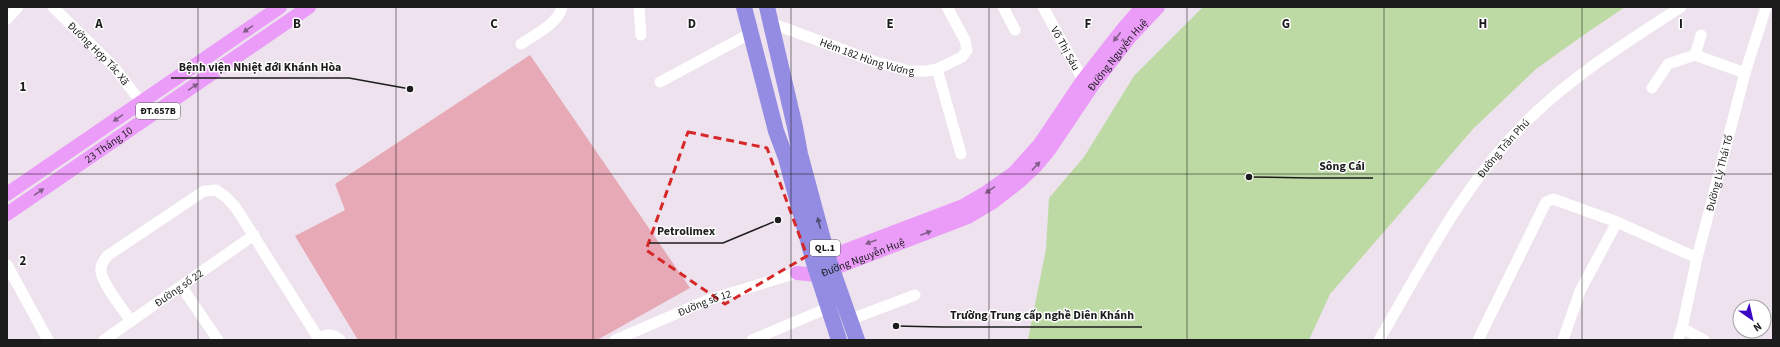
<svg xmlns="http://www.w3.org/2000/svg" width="1780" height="347" viewBox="0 0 1780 347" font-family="'Source Sans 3',sans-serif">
<rect width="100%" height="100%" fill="#ede2ed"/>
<path fill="#e7a9b6" d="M 530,55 L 690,288 L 597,340 L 358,340 L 295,236 L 345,210 L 335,184 Z"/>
<path fill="#bedaa4" d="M 1203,7 L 1625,7 L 1585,34 L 1536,69 L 1473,129 L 1330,294 L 1309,340 L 1028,340 L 1046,249 L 1049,198 L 1084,157 L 1134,76 Z"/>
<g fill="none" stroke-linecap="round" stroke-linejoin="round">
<g stroke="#fff" stroke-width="11">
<path id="s1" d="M 53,7 L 114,67 L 141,102"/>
<path d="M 639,7 L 641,35"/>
<path d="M 1003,7 L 1015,30"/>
<path id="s2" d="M 1043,7 L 1083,80 L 1090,84"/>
<path d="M 7,19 L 18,7"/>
<path id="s3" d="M 771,23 L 876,62 L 909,71 L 926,71 L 937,69 L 962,57 L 967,50 L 965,40 L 947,7"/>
<path d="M 521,44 C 534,35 558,24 562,7"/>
<path d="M 1695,55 L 1701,35"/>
<path d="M 937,69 L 961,154"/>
<path d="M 660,82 L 751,33"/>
<path d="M 1652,88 L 1668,64 L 1695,55 L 1745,73"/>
<path d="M 7,265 L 48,340"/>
<path d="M 181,286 L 218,340"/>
<path d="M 849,320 L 915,295"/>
<path d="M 131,321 C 123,309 102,284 101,271 C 100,265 104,261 107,256 L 204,191 L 216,190 L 226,197 L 236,208 L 319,339"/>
<path d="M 1682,328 L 1704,340"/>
<path id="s4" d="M 104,340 L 254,235"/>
<path d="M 317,340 C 325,333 333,333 340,340"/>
<path id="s5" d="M 615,340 L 708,300 L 797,273"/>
<path d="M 752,340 L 835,305"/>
<path id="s6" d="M 1379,340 C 1424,263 1465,181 1530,118 C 1575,74 1629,41 1681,7"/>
<path d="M 1478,340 L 1546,202 L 1553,199 L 1617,222"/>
<path d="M 1563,340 L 1580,291 L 1617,222 L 1697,258"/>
<path id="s7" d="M 1678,340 L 1682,328 L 1697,258 L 1745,73 L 1766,7"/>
</g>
<g stroke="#eb9cf9" stroke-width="14">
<path d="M 7,194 L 280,7"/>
<path id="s8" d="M 7,214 L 309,7"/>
<path d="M 818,261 L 963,206 L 987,192 L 1014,173 L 1040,144 L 1083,80 L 1123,29 L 1142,7"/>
<path id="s9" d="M 797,273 L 817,275 L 832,269 L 968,217 L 993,202 L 1020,181 L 1035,167 L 1049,150 L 1092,86 L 1130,37 L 1158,7"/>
</g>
<path stroke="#948ce3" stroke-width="16" d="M 744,7 L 776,131 L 786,158 L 814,263 L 839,340
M 767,7 L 795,127 L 800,154 L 828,258 L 857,340"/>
</g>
<defs><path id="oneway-solid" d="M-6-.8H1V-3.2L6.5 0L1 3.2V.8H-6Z"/></defs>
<g fill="#845c8a">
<use href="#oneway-solid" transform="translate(248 29) rotate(146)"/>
<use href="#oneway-solid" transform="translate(1117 37) rotate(128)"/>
<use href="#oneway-solid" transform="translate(193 87) rotate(-34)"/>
<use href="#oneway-solid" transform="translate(118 118) rotate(146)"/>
<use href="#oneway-solid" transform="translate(1036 166) rotate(-47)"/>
<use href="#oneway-solid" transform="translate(990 190) rotate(145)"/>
<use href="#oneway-solid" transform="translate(39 192) rotate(-34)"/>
<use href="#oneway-solid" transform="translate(926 233) rotate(-21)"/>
<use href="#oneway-solid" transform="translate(871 242) rotate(160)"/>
</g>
<use fill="#524e76" href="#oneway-solid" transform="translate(819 223) rotate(-105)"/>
<path fill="none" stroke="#d62828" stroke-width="3" stroke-dasharray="8 5" stroke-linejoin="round" d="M 688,132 L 767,148 L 807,256 L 725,304 L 646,250 Z"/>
<path fill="none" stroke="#1c1c1c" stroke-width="1" stroke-opacity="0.55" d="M 198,7 L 198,340M 396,7 L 396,340M 593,7 L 593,340M 791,7 L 791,340M 989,7 L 989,340M 1187,7 L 1187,340M 1384,7 L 1384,340M 1582,7 L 1582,340M 7,174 L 1773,174"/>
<g text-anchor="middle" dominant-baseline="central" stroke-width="3" stroke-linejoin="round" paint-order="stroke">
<g fill="#fff" stroke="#606060" stroke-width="1">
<rect x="136" y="103" width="44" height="16" rx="3"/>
<rect x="810" y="240" width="30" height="16" rx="3"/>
</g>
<g font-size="10" font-weight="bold" fill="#1c1c1c">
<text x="158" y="111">ĐT.657B</text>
<text x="825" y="248">QL.1</text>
</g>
<g font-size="11" fill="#1c1c1c" stroke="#fff">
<text stroke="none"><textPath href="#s2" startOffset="47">Võ Thị Sáu</textPath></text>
<text stroke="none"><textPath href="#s1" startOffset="65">Đường Hợp Tác Xã</textPath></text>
<text stroke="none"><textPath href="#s3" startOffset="102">Hẻm 182 Hùng Vương</textPath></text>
<text stroke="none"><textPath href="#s9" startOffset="405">Đường Nguyễn Huệ</textPath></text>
<text stroke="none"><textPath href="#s8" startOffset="123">23 Tháng 10</textPath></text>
<text stroke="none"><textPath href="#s6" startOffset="229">Đường Trần Phú</textPath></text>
<text stroke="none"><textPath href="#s7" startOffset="172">Đường Lý Thái Tổ</textPath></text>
<text stroke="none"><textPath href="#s9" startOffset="69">Đường Nguyễn Huệ</textPath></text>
<text stroke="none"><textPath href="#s4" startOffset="91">Đường số 22</textPath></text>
<text stroke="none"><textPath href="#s5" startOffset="97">Đường số 12</textPath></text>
</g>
</g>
<g font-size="13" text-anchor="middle" font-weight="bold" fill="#1c1c1c" stroke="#fff" stroke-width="3" stroke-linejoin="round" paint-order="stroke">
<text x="99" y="28">A</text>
<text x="297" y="28">B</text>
<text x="494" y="28">C</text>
<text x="692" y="28">D</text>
<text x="890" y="28">E</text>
<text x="1088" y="28">F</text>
<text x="1286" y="28">G</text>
<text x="1483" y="28">H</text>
<text x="1681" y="28">I</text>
<text x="23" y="91">1</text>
<text x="23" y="265">2</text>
</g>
<path fill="none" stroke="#1c1c1c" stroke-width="1.5" d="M410 89L349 78H171M1249 177L1311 178H1373M778 220L723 243H649M896 326L942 327H1142"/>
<g fill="#1c1c1c" stroke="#fff" stroke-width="1.5">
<circle cx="410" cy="89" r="4"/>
<circle cx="1249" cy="177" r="4"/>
<circle cx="778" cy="220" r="4"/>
<circle cx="896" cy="326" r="4"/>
</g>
<g font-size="12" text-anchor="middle" font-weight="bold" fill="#1c1c1c" stroke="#fff" stroke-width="3" stroke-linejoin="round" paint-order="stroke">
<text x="260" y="71">Bệnh viện Nhiệt đới Khánh Hòa</text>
<text x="1342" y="170">Sông Cái</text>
<text x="686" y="235">Petrolimex</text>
<text x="1042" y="319">Trường Trung cấp nghề Diên Khánh</text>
</g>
<rect width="1780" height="347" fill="none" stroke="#1c1c1c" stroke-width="16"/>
<g transform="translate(1752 319) rotate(146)"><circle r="19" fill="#ffffff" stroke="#a4a4a4"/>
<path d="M0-3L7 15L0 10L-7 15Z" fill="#3b06c2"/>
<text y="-6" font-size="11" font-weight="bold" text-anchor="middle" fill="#1c1c1c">N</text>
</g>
</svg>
